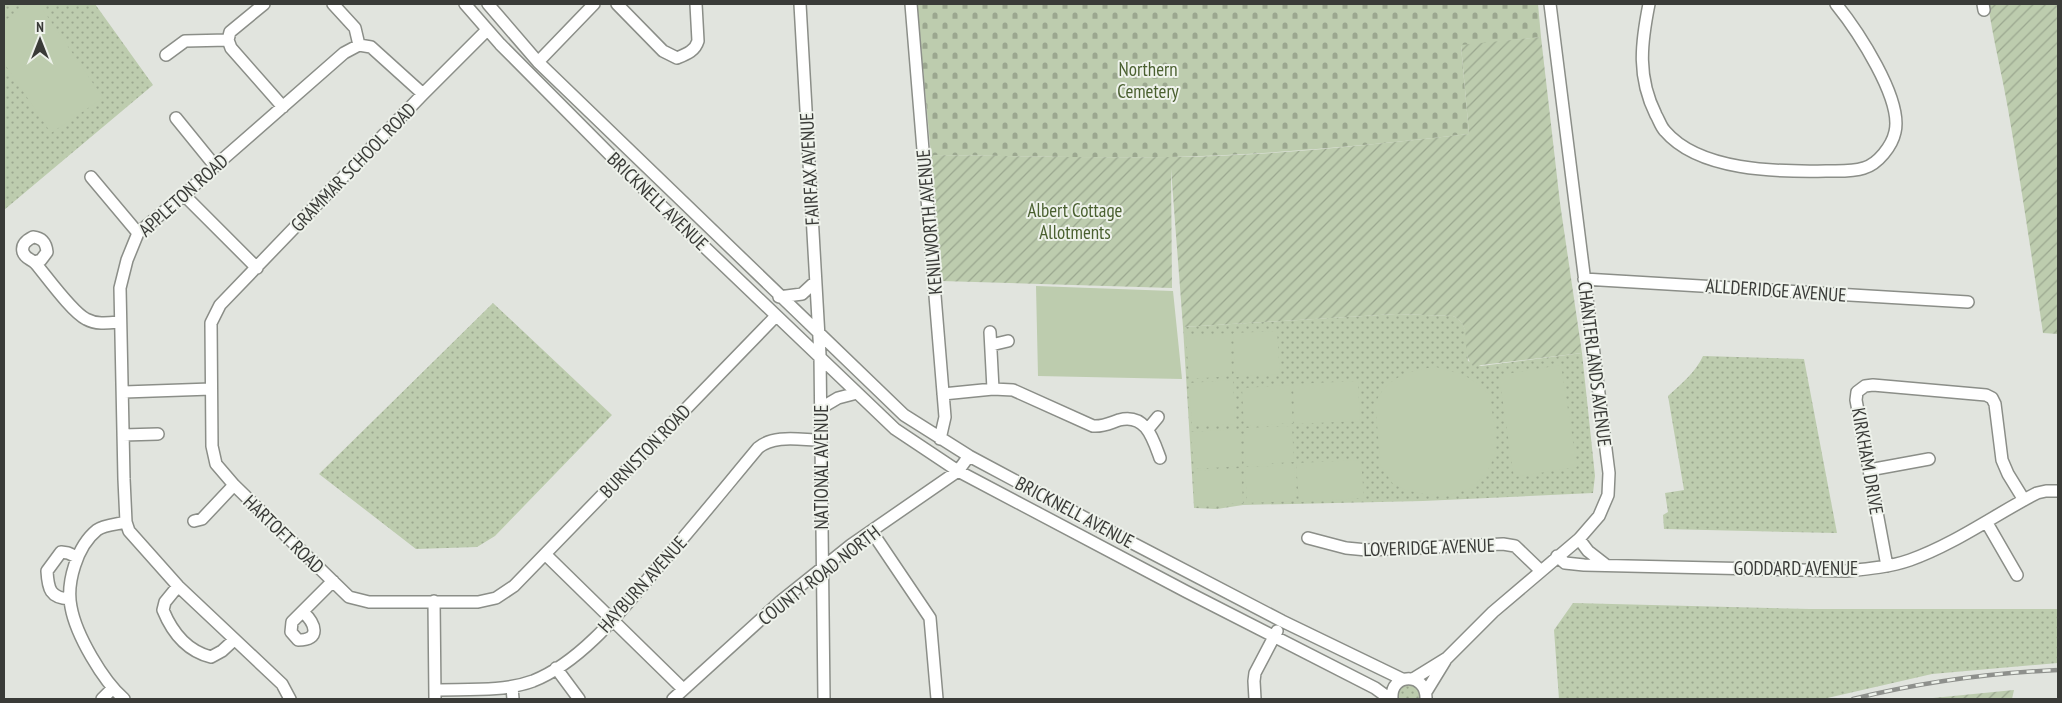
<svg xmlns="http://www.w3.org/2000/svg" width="2062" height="703" viewBox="0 0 2062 703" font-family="'PT Sans Narrow',sans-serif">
<defs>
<pattern id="grass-dots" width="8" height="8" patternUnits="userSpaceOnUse" patternTransform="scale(1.25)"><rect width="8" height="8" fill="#bdccae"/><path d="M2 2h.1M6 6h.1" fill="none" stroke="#9ba78f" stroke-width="1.8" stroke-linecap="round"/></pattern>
<pattern id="cemetery-stones" width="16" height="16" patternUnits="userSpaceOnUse" patternTransform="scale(1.25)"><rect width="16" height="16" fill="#bdccae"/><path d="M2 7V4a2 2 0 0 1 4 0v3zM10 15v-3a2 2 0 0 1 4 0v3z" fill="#9ba78f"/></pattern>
<pattern id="garden-furrows" width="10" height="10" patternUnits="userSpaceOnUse" patternTransform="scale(1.25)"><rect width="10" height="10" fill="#bdccae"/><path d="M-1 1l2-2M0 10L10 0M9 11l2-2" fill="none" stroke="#9ba78f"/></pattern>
</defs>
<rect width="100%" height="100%" fill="#e1e4de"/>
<path fill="url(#grass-dots)" d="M 4,4 L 95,4 L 153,85 L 4,210 Z
M 493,303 L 612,415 L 495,536 L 477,547 L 416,549 L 319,474 Z
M 1396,314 L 1453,316 C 1470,323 1467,346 1468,361 L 1481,366 L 1582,353 L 1595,476 L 1593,493 L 1423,501 L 1243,505 L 1217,509 L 1194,508 L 1183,327 Z
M 1703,356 L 1804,359 L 1837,533 L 1664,529 L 1663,515 L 1668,512 L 1665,493 L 1684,490 L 1668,396 C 1681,384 1696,372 1703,356 Z
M 1573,603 L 1809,609 L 2058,609 L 2058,663 L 1932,674 L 1823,699 L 1559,699 L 1554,630 Z
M 1406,684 L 1415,686 L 1421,694 L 1420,699 L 1396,699 L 1398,689 Z"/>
<path fill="url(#cemetery-stones)" d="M 917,4 L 1538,4 L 1541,37 L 1461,46 L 1469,134 C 1370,145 1270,155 1170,157 C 1091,158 1011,156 931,155 Z"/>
<path fill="url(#garden-furrows)" d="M 1988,4 L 2058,4 L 2058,334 L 2043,333 C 2032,258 2021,184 2008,109 C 2002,74 1993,39 1988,4 Z
M 1541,37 L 1560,203 L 1582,353 L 1473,366 C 1459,352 1475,326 1453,316 L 1396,314 L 1183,327 L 1171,169 L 1172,288 L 941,281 L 931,155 C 1011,156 1090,158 1170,157 C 1270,156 1370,145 1469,134 L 1461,45 Z
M 2014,690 L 2012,699 L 1929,699 L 1933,698 Z"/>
<path fill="#bdccae" d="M 30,4 L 39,4 L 103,98 L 51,133 L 4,63 L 4,21 Z
M 1036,286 L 1173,291 L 1182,379 L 1038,376 Z
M 1277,331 L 1280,374 L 1236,377 L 1233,333 Z
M 1230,333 L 1232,376 L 1189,379 L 1186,336 Z
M 1561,365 L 1577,467 L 1514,477 L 1499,375 Z
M 1436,367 L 1464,375 L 1478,384 L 1489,394 L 1495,428 L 1496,453 L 1487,472 L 1472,488 L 1453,494 L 1428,495 L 1406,490 L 1393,484 L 1381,466 L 1375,404 C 1386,377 1410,370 1436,367 Z
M 1233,380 L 1235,424 L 1192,426 L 1189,383 Z
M 1358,381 L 1360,421 L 1295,424 L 1293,384 Z
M 1290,385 L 1293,423 L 1244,426 L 1242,388 Z
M 1292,426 L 1294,462 L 1246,465 L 1244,428 Z
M 1240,429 L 1242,466 L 1194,469 L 1191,432 Z
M 1361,460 L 1364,498 L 1299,502 L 1296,463 Z
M 1294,465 L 1296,501 L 1247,503 L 1245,467 Z
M 1241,468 L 1243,503 L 1196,506 L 1194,471 Z"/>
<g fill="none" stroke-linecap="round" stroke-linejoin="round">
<g stroke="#8b8e88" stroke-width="14">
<path id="minor" d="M 264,4 L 230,32 L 228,40 L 231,48 L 283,107
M 333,4 L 355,28 L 359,45
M 465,4 L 500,44 L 648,193 L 895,429 L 958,471 L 1187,592 L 1375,688 L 1390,699
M 488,4 L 538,62 L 904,415 L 969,456 L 1117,535 L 1282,621 L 1402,679
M 617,4 L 663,51 L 677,58 C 687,54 695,51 698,41 L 696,4
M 800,4 L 820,355 L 824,699
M 911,4 L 945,417 L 940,439
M 1649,4 C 1641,44 1637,77 1656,115 C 1659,120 1661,127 1665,131 C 1699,171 1777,172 1826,171 C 1838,171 1852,172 1864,168 C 1878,164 1892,146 1895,132 C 1903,99 1857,30 1836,4
M 1983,4 L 1984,10
M 487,30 L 423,94 L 220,305 L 211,323 L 212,446 L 216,464 L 234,485 L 349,597 L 369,602 L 478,602 L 496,598 L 514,586 L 776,316
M 166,55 L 185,41 L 228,40
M 538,62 L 594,4
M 176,118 L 215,166
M 91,177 L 138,233
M 184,195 L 257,268
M 35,262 L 41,260 L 47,252 C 46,243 43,238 33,237 C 27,240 21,244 23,252 C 25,259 32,259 36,264 C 47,277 72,312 86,319 C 97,325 109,323 120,322
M 1584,279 L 1968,302
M 779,297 L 802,294 L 815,282
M 990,332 L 993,389
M 991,345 L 1008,341
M 124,392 L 211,389
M 943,394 L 993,389 L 1013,390 L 1093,426 C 1103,427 1110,423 1119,420 C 1146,413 1153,439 1160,458
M 821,408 L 838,398 L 857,393
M 1148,429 L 1158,417
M 123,435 L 158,434
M 1869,470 L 1929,459
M 194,521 L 202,519 L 234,485
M 1987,523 L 2017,575
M 872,532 L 930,618 L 937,699
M 1308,538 L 1346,548 L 1367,550 L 1503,544 L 1515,546 L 1541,571
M 1579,539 L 1588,551 L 1606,565
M 545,554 L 683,689
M 1557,556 L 1565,563 L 1584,565 L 1846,571 C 1867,569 1890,567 1910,560 C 1955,544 1996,514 2037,493 L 2046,491 L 2058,491
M 1887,566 L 1856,400 L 1857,392 L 1865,386 L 1873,385 L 1986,395 L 1992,398 L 1995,404 L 2002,460 L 2008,474 L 2024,500
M 178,586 L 165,602 L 163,610 C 172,632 187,651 211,657 L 222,651 L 234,640
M 70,599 C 50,598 48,589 47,571 L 61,552 L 68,553 L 77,557
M 434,601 L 435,699
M 303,612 C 315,623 322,640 298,640 L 291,632 L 292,622 L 333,581
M 556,668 L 579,699
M 1413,679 L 1447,658 L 1493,612 L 1579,539 L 1599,516 L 1608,495 L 1609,473 L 1550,4
M 512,687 L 513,699
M 435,690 C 467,689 503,692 533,681 C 581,662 621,611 653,573 C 689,532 723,490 758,448 C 774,434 801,440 821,440
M 1426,692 L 1445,661
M 102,699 L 113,688
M 124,699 C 103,681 76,635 71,607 C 66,583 77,546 97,530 C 103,525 118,524 126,522
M 290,699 L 282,684 L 178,586 L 129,531 L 126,522 L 124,479 L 120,288 L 127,260 L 138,233 L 184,195 L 215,166 L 344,53 L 359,45 L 371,47 L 423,94
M 673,699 L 781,601 L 851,545 L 958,471 L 969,456
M 1255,699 L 1254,681 L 1255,673 L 1277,631
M 1392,699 C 1390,672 1427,672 1426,699"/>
</g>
<use href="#minor" stroke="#fff" stroke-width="11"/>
<g stroke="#8e908c" stroke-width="4.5">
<path id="rail" d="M 1853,699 C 1922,682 1988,673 2058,670"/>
</g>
<use href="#rail" stroke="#eef2eb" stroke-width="2.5" stroke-dasharray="8" stroke-linecap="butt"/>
</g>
<g text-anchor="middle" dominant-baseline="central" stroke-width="4" stroke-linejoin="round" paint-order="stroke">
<g font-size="19" fill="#4a6030" stroke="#eef2eb">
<text x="1148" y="69">Northern<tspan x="1148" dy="22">Cemetery</tspan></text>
<text x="1075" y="210">Albert Cottage<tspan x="1075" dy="22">Allotments</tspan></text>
</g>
<g font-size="19" fill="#3a3b38" stroke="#eef2eb">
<text transform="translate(353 167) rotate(-46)">GRAMMAR SCHOOL ROAD</text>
<text transform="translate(809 169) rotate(-93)">FAIRFAX AVENUE</text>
<text transform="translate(183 195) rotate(-42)">APPLETON ROAD</text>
<text transform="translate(658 201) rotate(44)">BRICKNELL AVENUE</text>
<text transform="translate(929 222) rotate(-95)">KENILWORTH AVENUE</text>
<text transform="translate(1776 290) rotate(4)">ALLDERIDGE AVENUE</text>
<text transform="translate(1595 364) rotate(83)">CHANTERLANDS AVENUE</text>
<text transform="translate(645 451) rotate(-46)">BURNISTON ROAD</text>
<text transform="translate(1868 461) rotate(80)">KIRKHAM DRIVE</text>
<text transform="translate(821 467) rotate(-90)">NATIONAL AVENUE</text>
<text transform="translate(1075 512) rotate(28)">BRICKNELL AVENUE</text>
<text transform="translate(284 534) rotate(44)">HARTOFT ROAD</text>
<text transform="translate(1429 547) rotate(-2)">LOVERIDGE AVENUE</text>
<text x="1796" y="568">GODDARD AVENUE</text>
<text transform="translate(819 575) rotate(-38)">COUNTY ROAD NORTH</text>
<text transform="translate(642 584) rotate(-48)">HAYBURN AVENUE</text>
</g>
</g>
<rect width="2062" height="703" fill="none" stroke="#3a3b38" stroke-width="10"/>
<g transform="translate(40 40)" stroke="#eef2eb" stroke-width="4" paint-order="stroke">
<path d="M0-4L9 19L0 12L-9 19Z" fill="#3a3b38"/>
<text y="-8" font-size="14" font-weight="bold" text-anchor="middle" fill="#3a3b38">N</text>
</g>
</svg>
